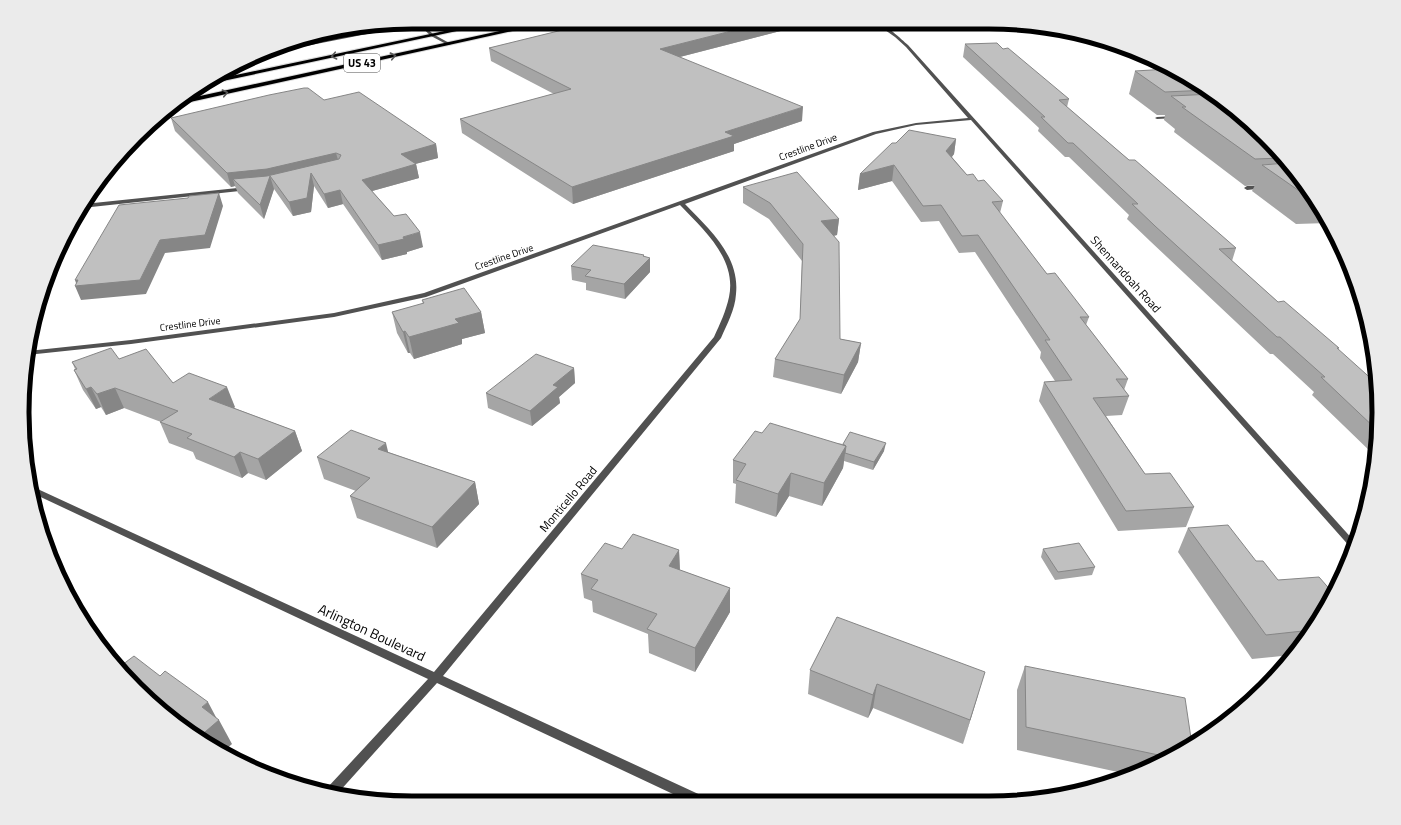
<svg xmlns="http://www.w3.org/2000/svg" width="1401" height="825" viewBox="0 0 1401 825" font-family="'Titillium Web',sans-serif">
<rect width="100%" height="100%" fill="#fff"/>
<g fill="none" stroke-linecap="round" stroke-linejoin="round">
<g stroke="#dbdbdb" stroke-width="2">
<path id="highway" d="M 487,22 L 499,22 L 204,85 L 212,80 Z
M 541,22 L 553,22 L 172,106 L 177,101 Z"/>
</g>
<path fill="#515151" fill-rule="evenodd" d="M 415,22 L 423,22 L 421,23 L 433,34 L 451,44 L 448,45 L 431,36 L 418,24 L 255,56 L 264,52 Z
M 1174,116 L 1176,117 L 1176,118 L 1157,119 L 1155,118 L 1157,117 Z
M 1264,185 L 1267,187 L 1266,188 L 1247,190 L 1244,188 L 1247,186 Z
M 247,187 L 250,189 L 249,190 L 82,208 L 84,204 Z"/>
<path fill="#515151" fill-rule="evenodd" d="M 875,23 C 884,22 901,39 908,45 L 1355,542 L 1353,549 L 1351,548 L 971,120 L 916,125 L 876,134 L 685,204 C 709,229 740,256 736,294 C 735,310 727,324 721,338 L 443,676 L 707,798 L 709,802 L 690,802 L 437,683 L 338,793 L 326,790 L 328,787 L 428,679 L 30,492 L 29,485 L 434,672 L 714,337 C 720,324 726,311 729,297 C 737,259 704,230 680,205 L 426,297 L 334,317 L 131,344 L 27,355 L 28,351 L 131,340 L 334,313 L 424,293 L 873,132 L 916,123 L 968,118 L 906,47 L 895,37 Z"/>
<use href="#highway" fill="#000" fill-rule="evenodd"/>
</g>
<path fill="#a5a5a5" d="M 808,24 L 680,57 L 802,121 L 734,144 L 734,151 L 573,204 L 462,133 L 460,119 L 554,94 L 491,61 L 489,48 L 602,25 Z
M 965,44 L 1003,49 L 1069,99 L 1067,107 L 1129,160 L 1236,248 L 1232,261 L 1278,302 L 1339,348 L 1338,349 L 1379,413 L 1375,456 L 1312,395 L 1314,392 L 1273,354 L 1270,354 L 1150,241 L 1127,219 L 1129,215 L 1069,157 L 1065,157 L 1038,131 L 1039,128 L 963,57 Z
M 1152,61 L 1206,88 L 1265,137 L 1313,196 L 1328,223 L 1296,224 L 1252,191 L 1255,185 L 1245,186 L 1174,132 L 1175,129 L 1164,120 L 1165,115 L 1157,115 L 1129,94 L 1135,71 L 1164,70 Z
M 324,100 L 436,144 L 438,158 L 415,164 L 416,164 L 419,178 L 372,191 L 394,216 L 423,247 L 407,252 L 407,254 L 382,260 L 343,204 L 328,208 L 314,186 L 311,212 L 293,216 L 274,189 L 264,219 L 238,193 L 235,186 L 231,187 L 175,131 L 171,118 Z
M 956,139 L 954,154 L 952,157 L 967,175 L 978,181 L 1003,201 L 1000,213 L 1047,274 L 1089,317 L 1086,325 L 1128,379 L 1124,390 L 1129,396 L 1122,415 L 1106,416 L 1145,474 L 1194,507 L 1186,527 L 1118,531 L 1039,401 L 1044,382 L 1055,381 L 1040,358 L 1041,352 L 975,252 L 959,253 L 939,221 L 921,222 L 892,181 L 858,190 L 860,174 L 896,143 Z
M 743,187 L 839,219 L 837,235 L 834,236 L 840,339 L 861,343 L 858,362 L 841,394 L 773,377 L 775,359 L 800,320 L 802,261 L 769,219 L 743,203 Z
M 644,257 L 650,272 L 625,299 L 586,290 L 586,283 L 572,280 L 571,266 Z
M 422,300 L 481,312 L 485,333 L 462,339 L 462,344 L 414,359 L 410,353 L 408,353 L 397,333 L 392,312 L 423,304 Z
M 119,359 L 173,383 L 235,407 L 234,408 L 295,431 L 302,451 L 266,480 L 248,473 L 242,478 L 196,459 L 193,452 L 169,443 L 160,422 L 161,422 L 124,408 L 106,415 L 101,407 L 96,409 L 83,390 L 74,370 L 75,369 L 72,362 Z
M 574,368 L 575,383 L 559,397 L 560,403 L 532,426 L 488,408 L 486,393 Z
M 762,433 L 843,444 L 884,451 L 873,470 L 844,461 L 843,468 L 822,506 L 789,496 L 776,517 L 735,503 L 736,484 L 733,483 L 733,460 Z
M 388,452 L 475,482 L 479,504 L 437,548 L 357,518 L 350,496 L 356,491 L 324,479 L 317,457 Z
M 1188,528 L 1256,561 L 1278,580 L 1333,593 L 1313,630 L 1291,655 L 1252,659 L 1178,552 Z
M 622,549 L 679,550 L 680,570 L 730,588 L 730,612 L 695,672 L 649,653 L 648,634 L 593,612 L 592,601 L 584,598 L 581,574 Z
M 1043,549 L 1095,567 L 1092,575 L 1055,580 L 1041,557 Z
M 1025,666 L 1184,751 L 1127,774 L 1017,750 L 1017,690 Z
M 810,670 L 978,695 L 963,744 L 873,708 L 868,718 L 808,694 Z"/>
<path fill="#868686" d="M 767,22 L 808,23 L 808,24 L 660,62 L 660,49 Z
M 803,107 L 802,121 L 734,144 L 734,151 L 573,204 L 572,187 L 725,132 Z
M 956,139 L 954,154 L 944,166 L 946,151 Z
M 436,144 L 438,158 L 404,167 L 401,154 Z
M 336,153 L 340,167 L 311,173 L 314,186 L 311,212 L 293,216 L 289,202 L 270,176 L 274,189 L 264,219 L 260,205 L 233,179 L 235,186 L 231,187 L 227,173 Z
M 416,164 L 419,178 L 365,193 L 362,180 Z
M 894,165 L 892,181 L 858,190 L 860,174 Z
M 340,190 L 343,204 L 328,208 L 324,194 Z
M 219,193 L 223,206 L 210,248 L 165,253 L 146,294 L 81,300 L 75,286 L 77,286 L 75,280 L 160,240 Z
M 839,219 L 837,235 L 820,238 L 821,221 Z
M 420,232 L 423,247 L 407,252 L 407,254 L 382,260 L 378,245 Z
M 644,255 L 644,264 L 650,258 L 650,272 L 625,299 L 624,284 Z
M 481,312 L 485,333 L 462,339 L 462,344 L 414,359 L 409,337 L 455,319 Z
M 405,331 L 410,353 L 408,353 L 403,332 Z
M 861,343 L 858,362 L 841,394 L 844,375 Z
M 574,368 L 575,383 L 559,397 L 560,403 L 532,426 L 530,411 L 553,385 Z
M 91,387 L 101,407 L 96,409 L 86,389 Z
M 227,387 L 235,407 L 217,419 L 209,399 Z
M 115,388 L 124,408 L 106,415 L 97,394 Z
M 295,431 L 302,451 L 266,480 L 258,459 Z
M 386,443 L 391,464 L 378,449 Z
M 886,443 L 884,451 L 873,470 L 874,462 Z
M 846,446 L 843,468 L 822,506 L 824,483 Z
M 240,452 L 248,473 L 242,478 L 234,457 Z
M 791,473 L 789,496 L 776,517 L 778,494 Z
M 475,482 L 479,504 L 437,548 L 432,527 Z
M 679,550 L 680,574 L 669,566 Z
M 730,588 L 730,612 L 695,672 L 695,648 Z
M 985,672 L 978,695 L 963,744 L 970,720 Z
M 877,684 L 873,708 L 868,718 L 873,695 Z
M 208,702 L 218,721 L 219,720 L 232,744 L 224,751 L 198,738 L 202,707 Z"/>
<path fill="#c0c0c0" stroke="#868686" d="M 595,22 L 602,25 L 613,22 L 767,22 L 660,49 L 803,107 L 725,132 L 734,136 L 572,187 L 460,119 L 571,89 L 489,48 Z
M 997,43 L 1003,49 L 1008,48 L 1069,99 L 1059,100 L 1129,160 L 1135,160 L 1236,248 L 1219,249 L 1278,302 L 1284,301 L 1339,348 L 1337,348 L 1376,383 L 1379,413 L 1377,430 L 1321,377 L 1325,377 L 1280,337 L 1277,337 L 1155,226 L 1132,204 L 1138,204 L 1073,143 L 1068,143 L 1041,117 L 1045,117 L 965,44 Z
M 1168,69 L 1206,88 L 1208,90 L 1165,92 L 1135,71 Z
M 304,88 L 308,88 L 324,100 L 359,92 L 436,144 L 401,154 L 416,164 L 362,180 L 394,216 L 406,214 L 420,232 L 403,237 L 404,239 L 378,245 L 340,190 L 324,194 L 311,173 L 307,198 L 289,202 L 270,176 L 260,205 L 233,179 L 267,176 L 339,159 L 341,155 L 336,153 L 267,169 L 227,173 L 171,118 L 269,95 Z
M 1213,94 L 1265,137 L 1282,158 L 1255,159 L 1182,107 L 1186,107 L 1171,96 Z
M 909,130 L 956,139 L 946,151 L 967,175 L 973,174 L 978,181 L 984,180 L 1003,201 L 992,202 L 1047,274 L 1055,273 L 1089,317 L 1080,317 L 1128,379 L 1116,379 L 1129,396 L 1093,398 L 1145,474 L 1170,473 L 1194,507 L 1126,511 L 1044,382 L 1072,380 L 1045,340 L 1050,340 L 978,235 L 962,236 L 941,205 L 923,206 L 894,165 L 860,174 L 892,143 L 896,143 Z
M 1287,163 L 1313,196 L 1314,197 L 1308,197 L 1262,165 Z
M 797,172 L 839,219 L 821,221 L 839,242 L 840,339 L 861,343 L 844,375 L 775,359 L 800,319 L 803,244 L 770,203 L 743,187 Z
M 219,193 L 205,235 L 160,240 L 140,280 L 75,286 L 78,280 L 75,280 L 119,205 L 188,198 L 189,196 Z
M 593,245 L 644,255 L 643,256 L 650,258 L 624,284 L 585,276 L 591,270 L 571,266 Z
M 464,288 L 481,312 L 455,319 L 459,323 L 409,337 L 405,331 L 403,332 L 392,312 L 424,303 L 422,300 Z
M 111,348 L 119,359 L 146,349 L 173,383 L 189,373 L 227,387 L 209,399 L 295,431 L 258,459 L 240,452 L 234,457 L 187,438 L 192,434 L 160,422 L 178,411 L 115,388 L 97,394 L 91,387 L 86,389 L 74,370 L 77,369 L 72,362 Z
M 536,354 L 574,368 L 553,385 L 558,387 L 530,411 L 486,393 Z
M 770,423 L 846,446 L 824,483 L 791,473 L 778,494 L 736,480 L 746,464 L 733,460 L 755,431 L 762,433 Z
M 351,430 L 386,443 L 378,449 L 475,482 L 432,527 L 350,496 L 370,478 L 317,457 Z
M 850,432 L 886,443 L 874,462 L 845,453 L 846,446 L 843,444 Z
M 1228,525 L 1256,561 L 1263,561 L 1278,580 L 1319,577 L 1333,593 L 1323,611 L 1315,612 L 1320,617 L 1312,630 L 1266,635 L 1188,528 Z
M 633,534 L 679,550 L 669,566 L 730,588 L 695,648 L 647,629 L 657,614 L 591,589 L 598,580 L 581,574 L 605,543 L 622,549 Z
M 1079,543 L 1095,567 L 1058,572 L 1043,549 Z
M 837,617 L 985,672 L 970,720 L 877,684 L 873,695 L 810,670 Z
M 134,656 L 160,676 L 165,671 L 208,702 L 202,707 L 219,720 L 198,738 L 195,737 L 137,689 L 118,668 Z
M 1025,666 L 1185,698 L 1192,745 L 1184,751 L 1168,757 L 1026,727 Z"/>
<defs><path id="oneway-chevron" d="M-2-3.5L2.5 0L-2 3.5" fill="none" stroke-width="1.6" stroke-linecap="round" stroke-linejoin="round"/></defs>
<g stroke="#595959">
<use href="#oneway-chevron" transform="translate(334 56) rotate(168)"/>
<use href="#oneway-chevron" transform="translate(393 56) rotate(-12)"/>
<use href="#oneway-chevron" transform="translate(225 93) rotate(-12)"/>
</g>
<g text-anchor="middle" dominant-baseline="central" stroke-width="3" stroke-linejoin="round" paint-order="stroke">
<g font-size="10" fill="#000" stroke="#fff">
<text transform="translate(808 147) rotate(-20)">Crestline Drive</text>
<text transform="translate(504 257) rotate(-19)">Crestline Drive</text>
<text transform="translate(190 324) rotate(-7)">Crestline Drive</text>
</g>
<rect fill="#fff" stroke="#4c4c4c" stroke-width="1" x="344" y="54" width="36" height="18" rx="3"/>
<g font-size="11" font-weight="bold" fill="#000">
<text x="362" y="63">US 43</text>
</g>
<g font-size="12" fill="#000" stroke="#fff">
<text transform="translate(1126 274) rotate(48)">Shennandoah Road</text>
<text transform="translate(568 499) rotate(-50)">Monticello Road</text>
</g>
<g font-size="14" fill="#000" stroke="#fff">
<text transform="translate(372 632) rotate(25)">Arlington Boulevard</text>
</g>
</g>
<path d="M0 0H1401V825H0ZM412 29H989A383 383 0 0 1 1372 412V413A383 383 0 0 1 989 796H412A383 383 0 0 1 29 413V412A383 383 0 0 1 412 29Z" fill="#ebebeb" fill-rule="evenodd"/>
<path fill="none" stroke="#000" stroke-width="5" d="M412 29H989A383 383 0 0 1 1372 412V413A383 383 0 0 1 989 796H412A383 383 0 0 1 29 413V412A383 383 0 0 1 412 29Z"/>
</svg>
